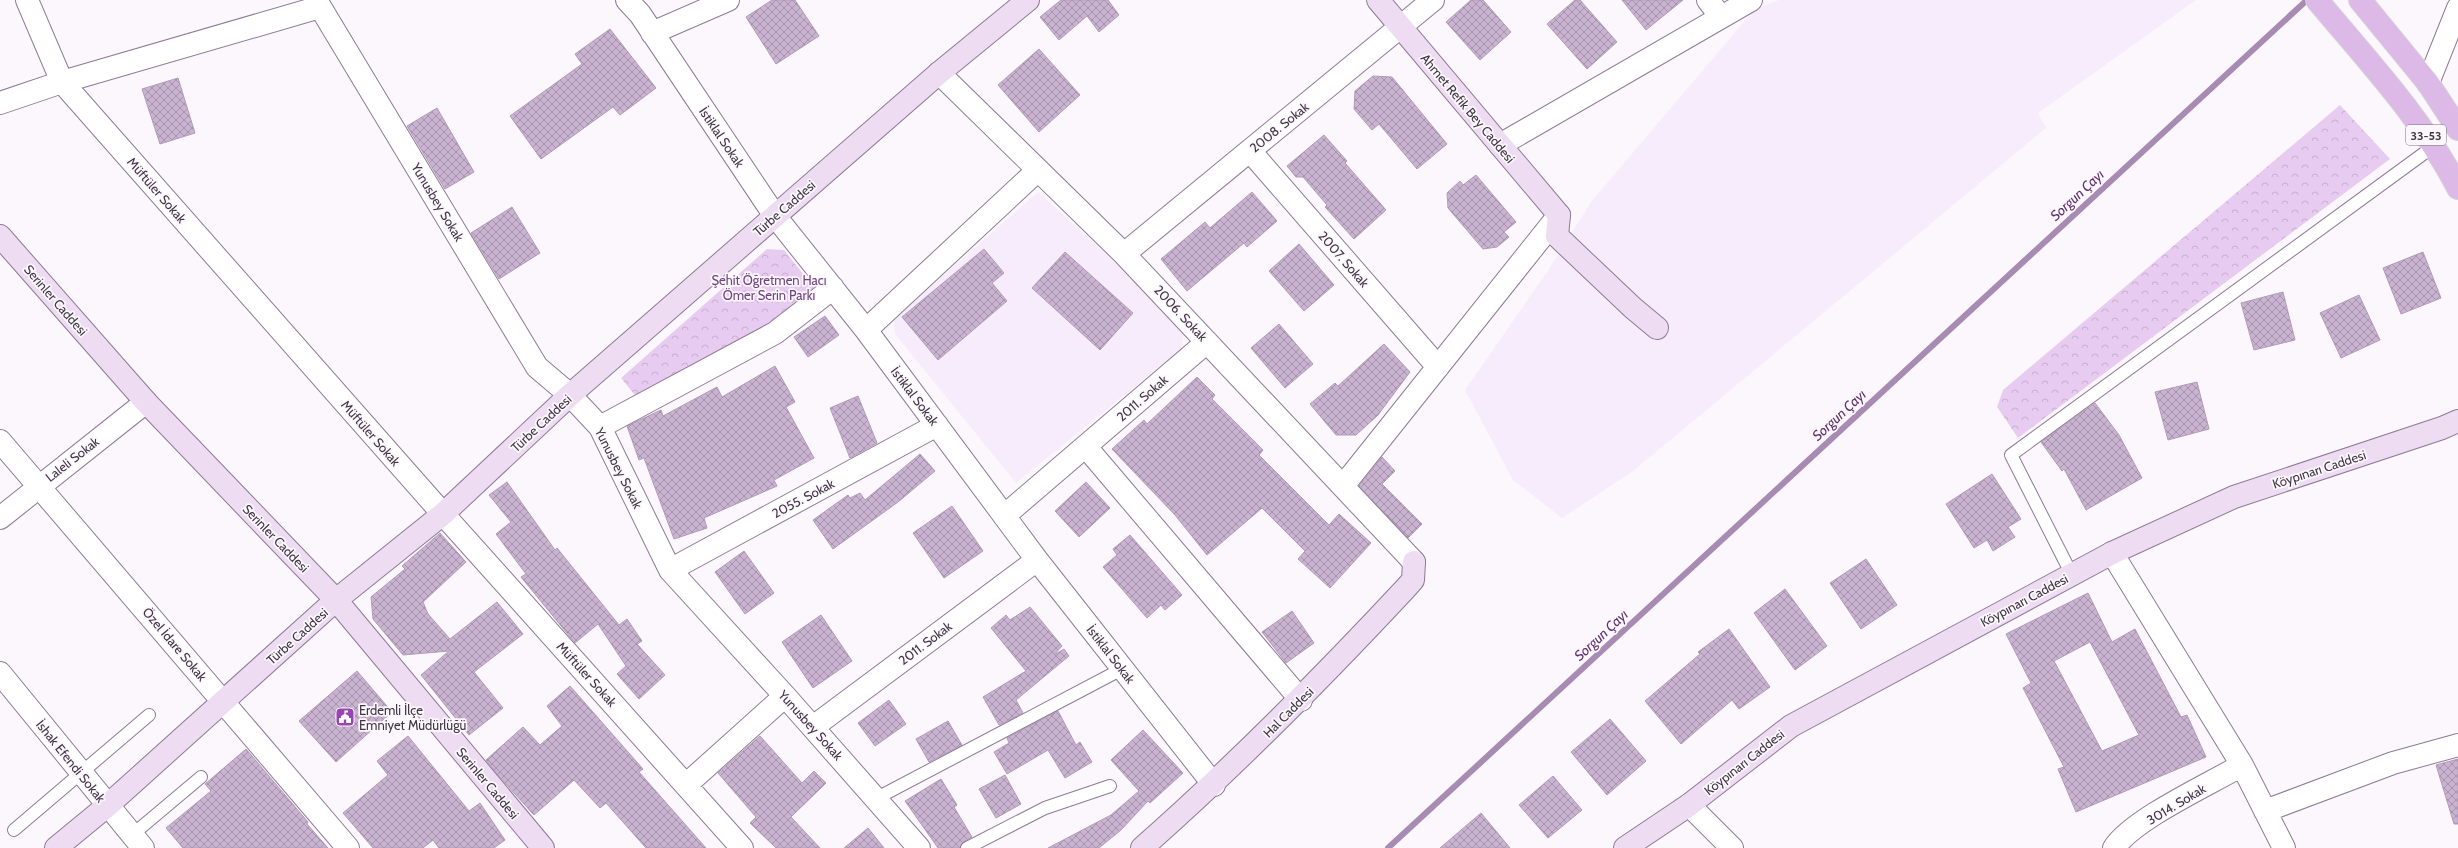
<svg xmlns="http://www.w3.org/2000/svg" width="2458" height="848" viewBox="0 0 2458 848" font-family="Cabin,sans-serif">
<defs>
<pattern id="forest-crowns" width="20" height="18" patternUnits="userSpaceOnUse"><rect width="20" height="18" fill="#e8cbf1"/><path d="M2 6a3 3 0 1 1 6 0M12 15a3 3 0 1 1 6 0" fill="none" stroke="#c8afd0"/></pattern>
<pattern id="building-cross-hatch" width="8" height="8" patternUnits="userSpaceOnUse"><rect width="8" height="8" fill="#cab3d1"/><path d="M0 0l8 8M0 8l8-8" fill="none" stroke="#a592ab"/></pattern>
</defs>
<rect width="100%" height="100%" fill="#fcf7fd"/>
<path fill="#f7ecfb" d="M 1779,0 L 2196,0 L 2038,113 L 2046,128 L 1633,471 L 1562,518 L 1513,480 L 1465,390 L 1549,269 L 1591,202 L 1754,10 Z
M 1038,192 L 1185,326 L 1181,349 L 1016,483 L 895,334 L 894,319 Z"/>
<path fill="url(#forest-crowns)" d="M 2340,105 L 2390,159 L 2018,438 L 1997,407 L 2003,390 Z
M 767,249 L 784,250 L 816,290 L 761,331 L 638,399 L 621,378 Z"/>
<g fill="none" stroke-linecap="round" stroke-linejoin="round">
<path stroke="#a88bb2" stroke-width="6" d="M 1388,848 L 2307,0"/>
</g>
<path fill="url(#building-cross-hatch)" stroke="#b29bb9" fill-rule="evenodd" d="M 772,0 L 795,0 L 819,36 L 776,64 L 746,17 Z
M 1061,0 L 1108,0 L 1119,15 L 1099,32 L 1087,16 L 1059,40 L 1040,17 Z
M 1471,0 L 1483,0 L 1511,32 L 1480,60 L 1446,22 Z
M 1575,0 L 1580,0 L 1617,42 L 1587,69 L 1547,24 Z
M 1622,0 L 1683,0 L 1646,30 Z
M 610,29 L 656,88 L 620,115 L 613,107 L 541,159 L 510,116 L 582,64 L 575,54 Z
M 1039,49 L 1080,95 L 1039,132 L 998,85 Z
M 1373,76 L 1392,77 L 1447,144 L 1417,169 L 1379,124 L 1372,130 L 1354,109 L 1355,91 Z
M 178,78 L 195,133 L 160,144 L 142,89 Z
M 437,108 L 474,172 L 445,189 L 407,126 Z
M 1324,135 L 1347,161 L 1345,163 L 1386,210 L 1354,239 L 1325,207 L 1327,205 L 1303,177 L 1296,177 L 1287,166 Z
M 1476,175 L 1516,222 L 1504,232 L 1509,237 L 1497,247 L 1483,249 L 1448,208 L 1447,193 L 1460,181 L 1463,185 Z
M 1252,192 L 1277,221 L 1247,247 L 1244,243 L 1187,291 L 1161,259 L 1205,222 L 1210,228 Z
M 512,207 L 540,253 L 499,279 L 471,233 Z
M 1299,244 L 1334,285 L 1304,311 L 1269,271 Z
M 984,249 L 1004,273 L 992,283 L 1007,301 L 938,360 L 902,317 Z
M 1065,252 L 1133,313 L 1100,350 L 1032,288 Z
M 2423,252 L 2441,298 L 2401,314 L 2383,268 Z
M 2283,292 L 2295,340 L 2254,350 L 2241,303 Z
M 2359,295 L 2380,340 L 2341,358 L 2320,313 Z
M 825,316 L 839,335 L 808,357 L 794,337 Z
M 1279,324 L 1313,364 L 1285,388 L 1251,348 Z
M 1384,344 L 1410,372 L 1378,415 L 1356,435 L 1336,435 L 1310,404 L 1335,383 L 1338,386 Z
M 775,366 L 795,402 L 786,407 L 814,458 L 774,480 L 777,486 L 704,518 L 707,528 L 674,539 L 644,458 L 639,460 L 627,426 L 661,410 L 663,416 L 717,387 L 722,397 Z
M 1197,377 L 1215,395 L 1212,399 L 1263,450 L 1259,455 L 1329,525 L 1339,514 L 1371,543 L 1330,588 L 1298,559 L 1305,551 L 1262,508 L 1207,555 L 1175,515 L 1112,449 L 1144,420 L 1147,424 Z
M 2197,382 L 2209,429 L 2168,440 L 2155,392 Z
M 858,396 L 877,443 L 850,458 L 830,408 Z
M 2095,403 L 2119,435 L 2142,478 L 2086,510 L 2064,469 L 2062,471 L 2041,442 Z
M 920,454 L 935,471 L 898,502 L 833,549 L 813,520 L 848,495 L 850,498 L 860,493 L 865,500 Z
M 1382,457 L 1395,471 L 1382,484 L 1422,524 L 1408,538 L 1359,486 Z
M 1992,474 L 2021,519 L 2008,527 L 2015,537 L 1993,551 L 1987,540 L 1974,548 L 1946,504 Z
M 507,482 L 555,550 L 557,548 L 619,625 L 627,619 L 642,641 L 637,644 L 665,675 L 639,699 L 617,674 L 626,666 L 598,624 L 575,643 L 521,577 L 526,574 L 496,534 L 511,522 L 489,495 Z
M 1086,482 L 1110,508 L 1079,537 L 1055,511 Z
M 952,506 L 983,551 L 944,578 L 913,533 Z
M 440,533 L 466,562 L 423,602 L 428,614 L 450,639 L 497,602 L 523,634 L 474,672 L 503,708 L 469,735 L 421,675 L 449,651 L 403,655 L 373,619 L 371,597 L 405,569 L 402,566 Z
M 1130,535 L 1182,595 L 1165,610 L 1161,605 L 1147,618 L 1103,567 L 1117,555 L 1113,549 Z
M 744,551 L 774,593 L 745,614 L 715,572 Z
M 1866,559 L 1897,605 L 1861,629 L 1830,583 Z
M 1785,589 L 1827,646 L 1795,670 L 1754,613 Z
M 2088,593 L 2112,642 L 2135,629 L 2181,717 L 2187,715 L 2206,757 L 2076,812 L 2058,769 L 2064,767 L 2023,688 L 2031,683 L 2006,634 ZM 2090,642 L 2139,735 L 2102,751 L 2054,661 Z
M 1030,607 L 1062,646 L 1054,655 L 1064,649 L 1069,656 L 1016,700 L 1023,713 L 999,725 L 983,697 L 1026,671 L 991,628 L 1006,615 L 1010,620 Z
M 1292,611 L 1314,643 L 1286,663 L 1262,632 Z
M 821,615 L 852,661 L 813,688 L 782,642 Z
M 1729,629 L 1770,687 L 1739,709 L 1732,700 L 1681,744 L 1645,701 L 1700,654 L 1698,652 Z
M 357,671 L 392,712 L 336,762 L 299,721 Z
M 570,686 L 643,769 L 639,772 L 706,848 L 646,848 L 606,803 L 600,808 L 574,780 L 534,815 L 497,774 L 486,760 L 523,727 L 540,745 L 562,726 L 547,706 Z
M 889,700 L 906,724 L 875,746 L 858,723 Z
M 1058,711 L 1076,745 L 1080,742 L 1092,762 L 1065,778 L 1048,750 L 1007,774 L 994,752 L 1009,743 L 1007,738 Z
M 1610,719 L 1646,761 L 1607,795 L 1571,752 Z
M 948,721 L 962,745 L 929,762 L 916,739 Z
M 1143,730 L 1183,773 L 1150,803 L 1148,801 L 1121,830 L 1099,848 L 1048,848 L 1111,815 L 1139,791 L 1111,760 Z
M 408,736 L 469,811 L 480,803 L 505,840 L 494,848 L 439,848 L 433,840 L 423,848 L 373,848 L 343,813 L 388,775 L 377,761 Z
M 760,736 L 802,783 L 814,771 L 826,783 L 791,817 L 820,848 L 776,848 L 750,823 L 756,817 L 718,773 Z
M 246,749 L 308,822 L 307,824 L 328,848 L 183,848 L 166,828 L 211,791 L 205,784 Z
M 2458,759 L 2458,824 L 2454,824 L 2436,765 Z
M 1005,775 L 1021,804 L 996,818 L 979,789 Z
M 1553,776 L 1582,810 L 1548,838 L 1519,805 Z
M 941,779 L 957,805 L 954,807 L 972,837 L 963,842 L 960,848 L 938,848 L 905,801 Z
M 1481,813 L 1510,848 L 1440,848 Z
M 868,828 L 884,848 L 844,848 Z"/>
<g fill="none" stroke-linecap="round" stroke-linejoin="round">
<g stroke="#8f7a96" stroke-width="14">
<path id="lane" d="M 2072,575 L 2011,455 L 2434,146
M 877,798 L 1122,669
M 14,830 L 149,715
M 132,835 L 201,777
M 967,848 L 1045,808 L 1110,786"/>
</g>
<g stroke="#8f7a96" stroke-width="24">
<path id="street" d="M 27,0 L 62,82 L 443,514 L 742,848
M 316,0 L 537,367 L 570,395 L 600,427 L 670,570 L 785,696 L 919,848
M 627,0 L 640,14 L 775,216 L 866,330 L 1037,560 L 1214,785
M 1708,0 L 1720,16
M 652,33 L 728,0
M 939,73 L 1124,254 L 1414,562
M 2428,83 L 2458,8
M 0,103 L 62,82 L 320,7
M 1500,145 L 1751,0
M 1250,151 L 1438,367
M 1124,254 L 1433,0
M 866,330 L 1038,170
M 600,427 L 775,333 L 833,288
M 0,441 L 348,848
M 1086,447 L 1301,700
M 1343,486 L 1559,215
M 1004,516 L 1207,342
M 0,518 L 146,402
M 2112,553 L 2242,765 L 2284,848
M 670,570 L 937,425
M 0,673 L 143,848
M 813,727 L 1037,560
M 687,784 L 785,696
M 1689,805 L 1732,848
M 2265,811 L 2393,763 L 2458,745
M 2114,848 C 2133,819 2210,784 2242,765"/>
</g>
<g stroke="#8f7a96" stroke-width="24">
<path id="secondary" d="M 1378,0 L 1559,215 L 1557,236 L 1633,308 L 1657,328
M 0,236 L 146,402 L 336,600 L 543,848
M 56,848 L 107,806 L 336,600 L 443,514 L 570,395 L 939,73 L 1028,0
M 1142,848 C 1235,766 1321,679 1405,589 L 1413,580 L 1414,562
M 1625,848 L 1689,805 L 1791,726 L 2112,553 L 2234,497 L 2442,428 L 2458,421"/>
</g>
<g stroke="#d5d3d6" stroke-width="24">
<path id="primary" d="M 2317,0 C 2367,60 2422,118 2458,188
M 2360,0 L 2428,83 L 2458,129"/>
</g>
<use href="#lane" stroke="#fff" stroke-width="12"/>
<use href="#street" stroke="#fff" stroke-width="22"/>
<use href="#secondary" stroke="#eddcf2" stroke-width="22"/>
<use href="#primary" stroke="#dcb9e6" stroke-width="22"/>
</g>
<defs>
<g id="civic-square" transform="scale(1)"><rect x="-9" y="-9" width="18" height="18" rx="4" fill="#9944b2" stroke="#fcf7fd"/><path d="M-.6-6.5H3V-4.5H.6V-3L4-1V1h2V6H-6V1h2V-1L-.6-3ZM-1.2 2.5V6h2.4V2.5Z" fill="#fff"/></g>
</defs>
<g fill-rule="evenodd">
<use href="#civic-square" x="345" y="717"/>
</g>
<g text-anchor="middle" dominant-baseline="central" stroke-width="3.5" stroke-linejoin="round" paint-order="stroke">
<rect fill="#fcf7fd" stroke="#78707b" stroke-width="1" x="2406" y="125" width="40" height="20" rx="3"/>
<g font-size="12" font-weight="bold" fill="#403643">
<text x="2426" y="135">33-53</text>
</g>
<g font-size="13" fill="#403643" stroke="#fcf7fd">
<text transform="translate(1468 108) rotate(50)">Ahmet Refik Bey Caddesi</text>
<text transform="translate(1279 127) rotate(-39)">2008. Sokak</text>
<text transform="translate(722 137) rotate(56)">İstiklal Sokak</text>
<text transform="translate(157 190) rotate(49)">Müftüler Sokak</text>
<text transform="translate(438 202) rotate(59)">Yunusbey Sokak</text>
<text transform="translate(784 208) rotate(-41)">Türbe Caddesi</text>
<text transform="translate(1344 259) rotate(49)">2007. Sokak</text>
<text transform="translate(56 300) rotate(49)">Serinler Caddesi</text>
<text transform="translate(1181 313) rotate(47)">2006. Sokak</text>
<text transform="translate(915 396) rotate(53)">İstiklal Sokak</text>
<text transform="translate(1142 398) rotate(-41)">2011. Sokak</text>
<text transform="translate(541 423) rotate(-43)">Türbe Caddesi</text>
<text transform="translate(371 433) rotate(49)">Müftüler Sokak</text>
<text transform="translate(72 459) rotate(-38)">Laleli Sokak</text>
<text transform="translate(619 468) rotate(63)">Yunusbey Sokak</text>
<text transform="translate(2319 469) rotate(-18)">Köypınarı Caddesi</text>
<text transform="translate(803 498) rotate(-28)">2055. Sokak</text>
<text transform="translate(276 538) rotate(46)">Serinler Caddesi</text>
<text transform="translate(2024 600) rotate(-28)">Köypınarı Caddesi</text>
<text transform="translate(297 636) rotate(-42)">Türbe Caddesi</text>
<text transform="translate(925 643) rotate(-37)">2011. Sokak</text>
<text transform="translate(175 644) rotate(50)">Özel İdare Sokak</text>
<text transform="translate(1111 654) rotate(52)">İstiklal Sokak</text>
<text transform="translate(587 674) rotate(48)">Müftüler Sokak</text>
<text transform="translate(1288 712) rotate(-45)">Hal Caddesi</text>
<text transform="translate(811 725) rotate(48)">Yunusbey Sokak</text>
<text transform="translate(71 761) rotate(51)">İshak Efendi Sokak</text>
<text transform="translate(1744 762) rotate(-38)">Köypınarı Caddesi</text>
<text transform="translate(488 783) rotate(50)">Serinler Caddesi</text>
<text transform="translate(2176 804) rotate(-31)">3014. Sokak</text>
</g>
<g font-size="13" fill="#71427f" stroke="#fcf7fd">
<text x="769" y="280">Şehit Öğretmen Hacı<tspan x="769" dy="15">Ömer Serin Parkı</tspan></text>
</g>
<g font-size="13" fill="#403643" stroke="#fcf7fd" text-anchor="start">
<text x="359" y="710">Erdemli İlçe<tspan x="359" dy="15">Emniyet Müdürlüğü</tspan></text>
</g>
<g font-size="14" font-style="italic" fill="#5f316c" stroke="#fcf7fd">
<text transform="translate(2077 195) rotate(-43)">Sorgun Çayı</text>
<text transform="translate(1839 415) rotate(-43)">Sorgun Çayı</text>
<text transform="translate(1601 635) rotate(-43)">Sorgun Çayı</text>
</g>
</g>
</svg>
